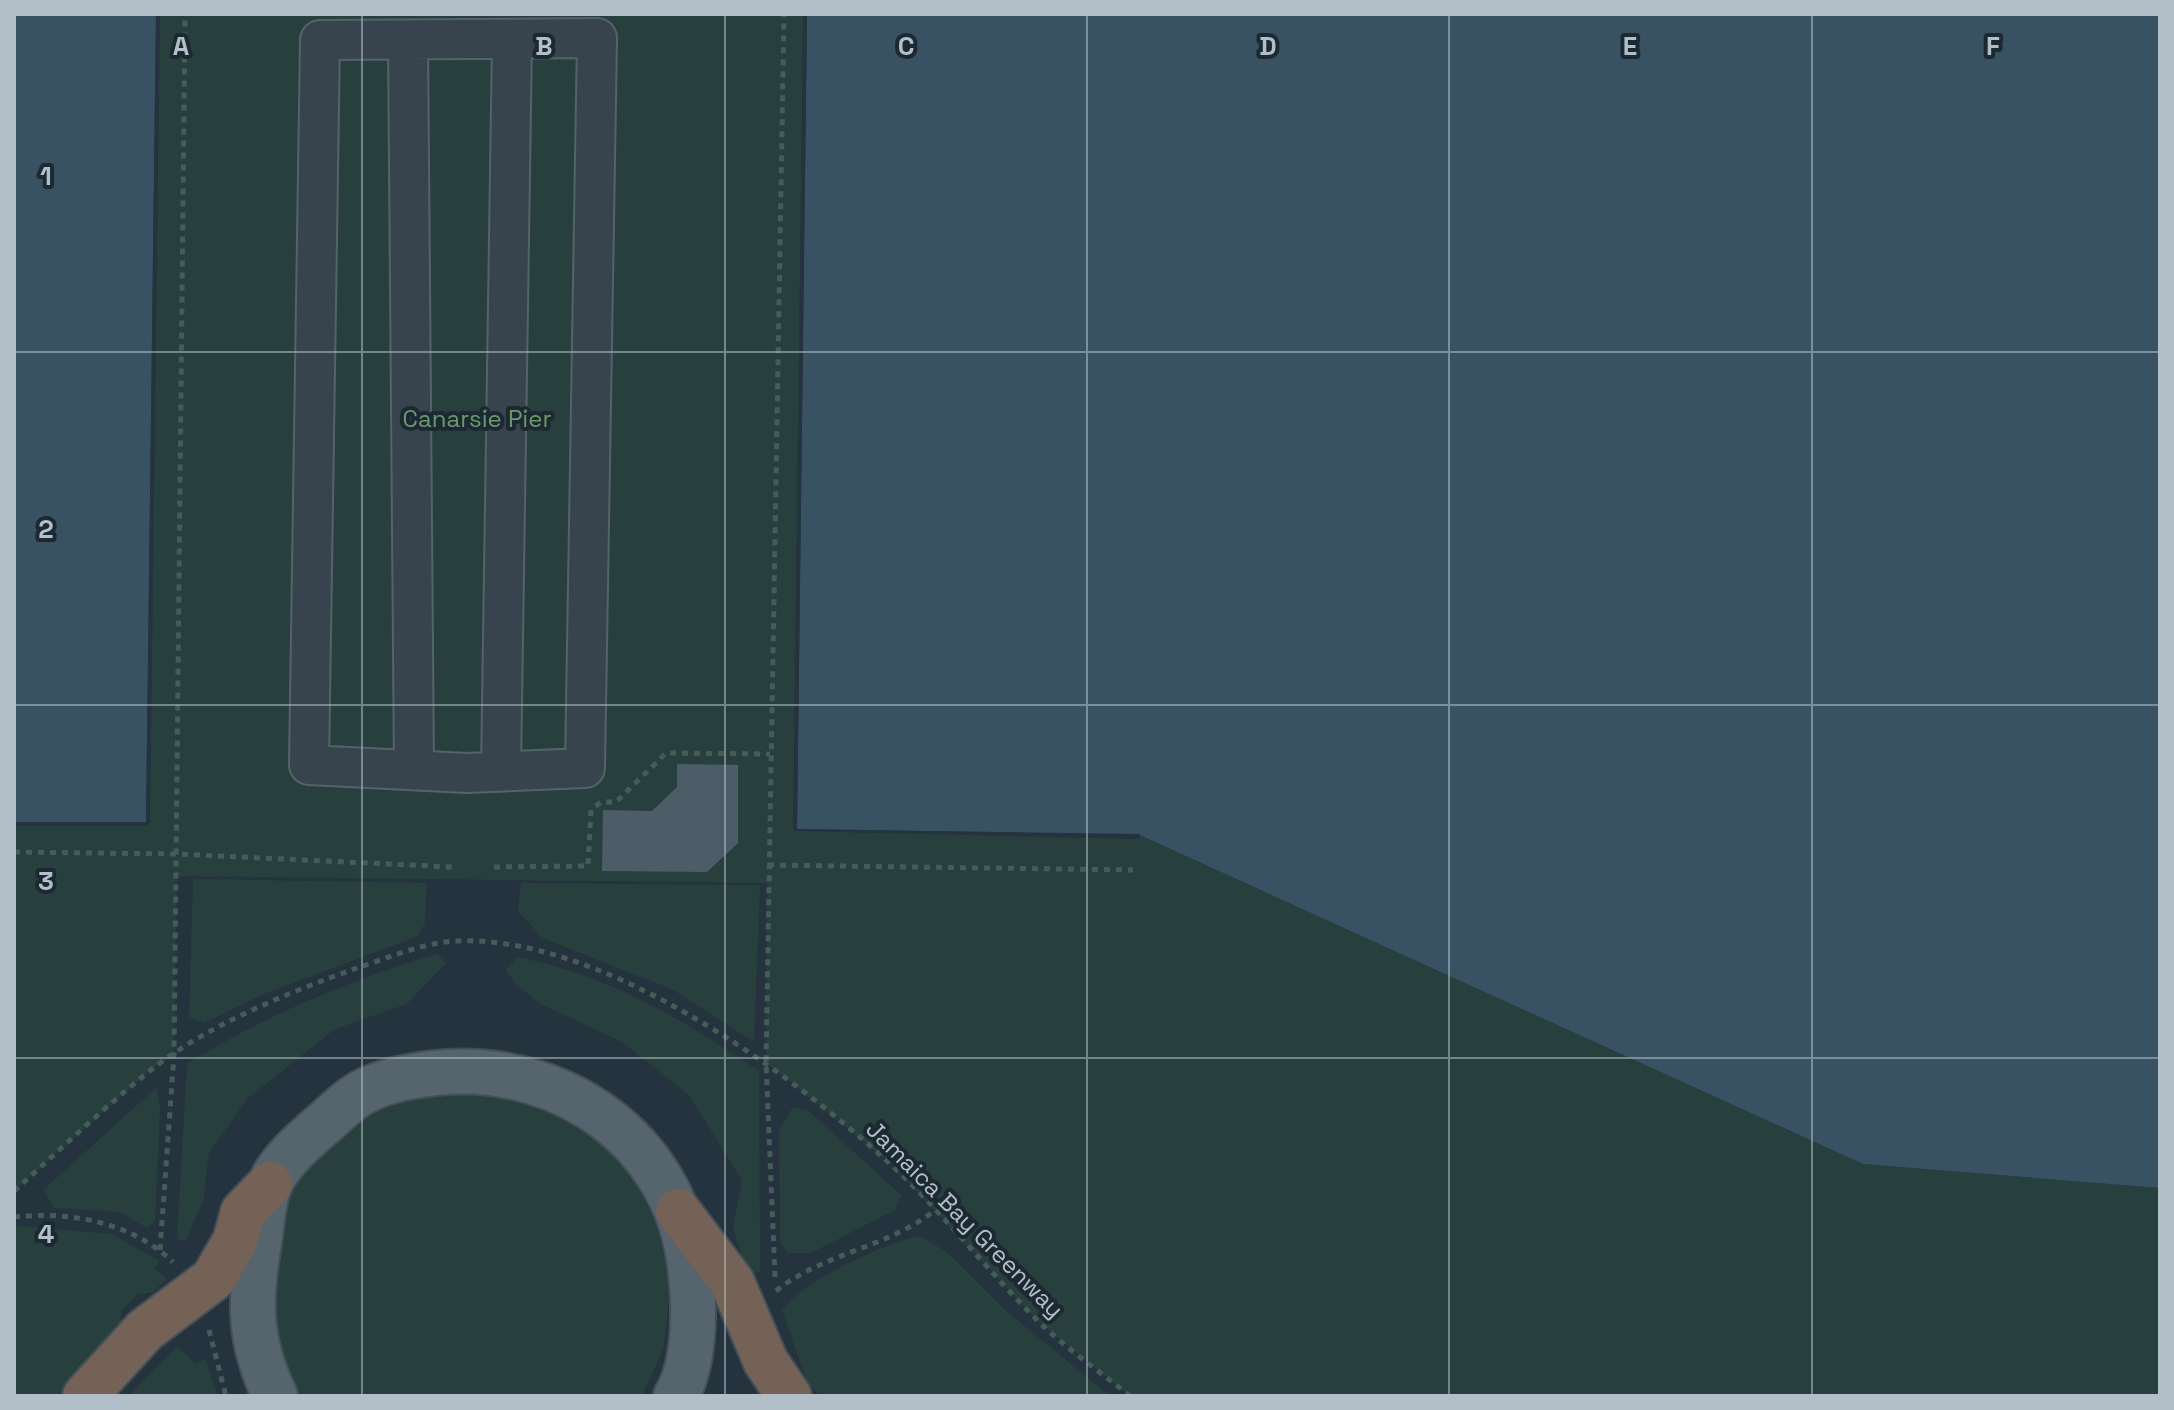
<svg xmlns="http://www.w3.org/2000/svg" width="2174" height="1410" viewBox="0 0 2174 1410" font-family="'Space Grotesk',sans-serif">
<rect width="100%" height="100%" fill="#24333d"/>
<path fill="#27403e" d="M 156,14 L 807,14 L 797,829 L 1140,834 L 1863,1164 L 2160,1188 L 2160,1396 L 1130,1396 L 1038,1321 L 891,1164 L 766,1062 L 767,883 L 177,876 L 174,1055 L 153,1068 L 14,1191 L 14,822 L 145,822 Z
M 193,879 L 427,883 L 425,923 L 418,936 L 261,995 L 204,1023 L 189,1017 Z
M 521,883 L 760,885 L 754,1042 L 672,989 L 542,938 L 518,911 Z
M 437,954 L 446,963 L 407,1004 L 335,1029 L 247,1099 L 209,1153 L 203,1202 L 185,1242 L 177,1238 L 187,1063 C 270,1014 344,982 437,954 Z
M 518,957 C 613,977 680,1018 759,1071 L 760,1272 L 748,1274 L 733,1229 L 742,1180 L 689,1095 L 622,1042 L 539,1003 L 517,985 L 505,970 Z
M 157,1087 L 160,1109 L 155,1222 L 147,1228 L 120,1212 L 55,1208 L 43,1190 Z
M 491,1091 C 511,1097 538,1101 556,1111 C 641,1160 680,1242 665,1339 C 662,1358 649,1378 642,1396 L 290,1396 L 267,1340 L 278,1212 L 314,1157 L 364,1116 L 426,1093 Z
M 793,1107 L 809,1111 L 901,1195 L 895,1210 L 811,1253 L 788,1253 L 780,1243 L 779,1130 Z
M 20,1226 L 112,1234 L 159,1261 L 155,1269 L 167,1279 L 152,1293 L 137,1294 L 121,1312 L 120,1332 L 56,1396 L 14,1396 L 14,1229 Z
M 920,1236 L 948,1253 L 1005,1310 L 1110,1396 L 820,1396 L 807,1382 L 782,1310 C 806,1279 882,1244 920,1236 Z
M 177,1347 L 196,1364 L 205,1358 L 218,1396 L 129,1396 Z"/>
<path fill="#385264" d="M 14,14 L 156,14 L 146,822 L 14,822 Z
M 807,14 L 2160,14 L 2160,1188 L 1863,1164 L 1140,835 L 797,829 Z"/>
<path fill="#24333d" d="M 156,14 L 160,14 L 150,823 L 146,826 L 14,826 L 14,822 L 146,822 Z
M 803,14 L 807,14 L 797,829 L 1140,834 L 1139,839 L 793,831 Z"/>
<path fill="#4c5d68" d="M 677,764 L 738,765 L 738,843 L 707,872 L 602,871 L 603,810 L 652,811 L 677,787 Z"/>
<g fill="none" stroke-linecap="round" stroke-linejoin="round">
<g stroke="#56626b" stroke-width="42">
<path id="minor" d="M 597,38 L 585,768 L 467,773 L 309,765 L 320,40 Z
M 408,40 L 414,770
M 501,771 L 512,39"/>
</g>
<g stroke="#445059" stroke-width="48">
<path id="major" d="M 275,1396 C 250,1344 249,1305 258,1249 C 262,1229 262,1202 270,1184 C 280,1161 304,1141 322,1125 C 335,1114 350,1098 365,1091 C 388,1079 421,1074 447,1072 C 564,1065 672,1140 689,1259 C 695,1297 697,1362 676,1396"/>
</g>
<g stroke="#434f58" stroke-width="48">
<path id="highway" d="M 678,1211 L 732,1282 L 766,1362 L 789,1396
M 85,1396 L 145,1330 L 213,1279 L 235,1241 L 243,1212 L 270,1184"/>
</g>
<path stroke="#465c5b" stroke-width="5" stroke-dasharray="6 6" stroke-linecap="butt" d="M 14,852 L 177,854 L 452,867
M 768,865 L 1133,870
M 494,867 L 588,866 L 591,810 L 601,802 L 616,802 L 666,753 L 770,754
M 14,1191 C 59,1151 103,1108 151,1070 C 205,1026 292,991 357,968 C 387,958 423,943 455,941 C 599,934 785,1068 887,1161 C 940,1209 985,1268 1036,1319 C 1064,1347 1099,1371 1130,1396
M 14,1217 C 70,1211 131,1222 173,1262
M 160,1250 L 174,1055 L 185,14
M 775,1277 L 766,1062 L 784,14
M 776,1291 C 823,1253 887,1248 934,1211
M 209,1330 L 226,1396"/>
<use href="#minor" stroke="#38444d" stroke-width="38"/>
<use href="#major" stroke="#56646d" stroke-width="44"/>
<use href="#highway" stroke="#736255" stroke-width="44"/>
</g>
<path fill="none" stroke="#b3bfc8" stroke-width="2" stroke-opacity="0.55" d="M 362,14 L 362,1396M 725,14 L 725,1396M 1087,14 L 1087,1396M 1449,14 L 1449,1396M 1812,14 L 1812,1396M 14,352 L 2160,352M 14,705 L 2160,705M 14,1058 L 2160,1058"/>
<g text-anchor="middle" dominant-baseline="central" stroke-width="8" stroke-linejoin="round" paint-order="stroke">
<g font-size="24" fill="#6b996d" stroke="#1d2932">
<text x="477" y="418">Canarsie Pier</text>
</g>
<g font-size="24" fill="#b3bfc8" stroke="#1d2932">
<text transform="translate(965 1219) rotate(45)">Jamaica Bay Greenway</text>
</g>
</g>
<g font-size="26" text-anchor="middle" font-weight="bold" fill="#b3bfc8" stroke="#1d2932" stroke-width="8" stroke-linejoin="round" paint-order="stroke">
<text x="181" y="55">A</text>
<text x="544" y="55">B</text>
<text x="906" y="55">C</text>
<text x="1268" y="55">D</text>
<text x="1630" y="55">E</text>
<text x="1993" y="55">F</text>
<text x="46" y="185">1</text>
<text x="46" y="538">2</text>
<text x="46" y="890">3</text>
<text x="46" y="1243">4</text>
</g>
<rect width="2174" height="1410" fill="none" stroke="#b3bfc8" stroke-width="32"/>
</svg>
